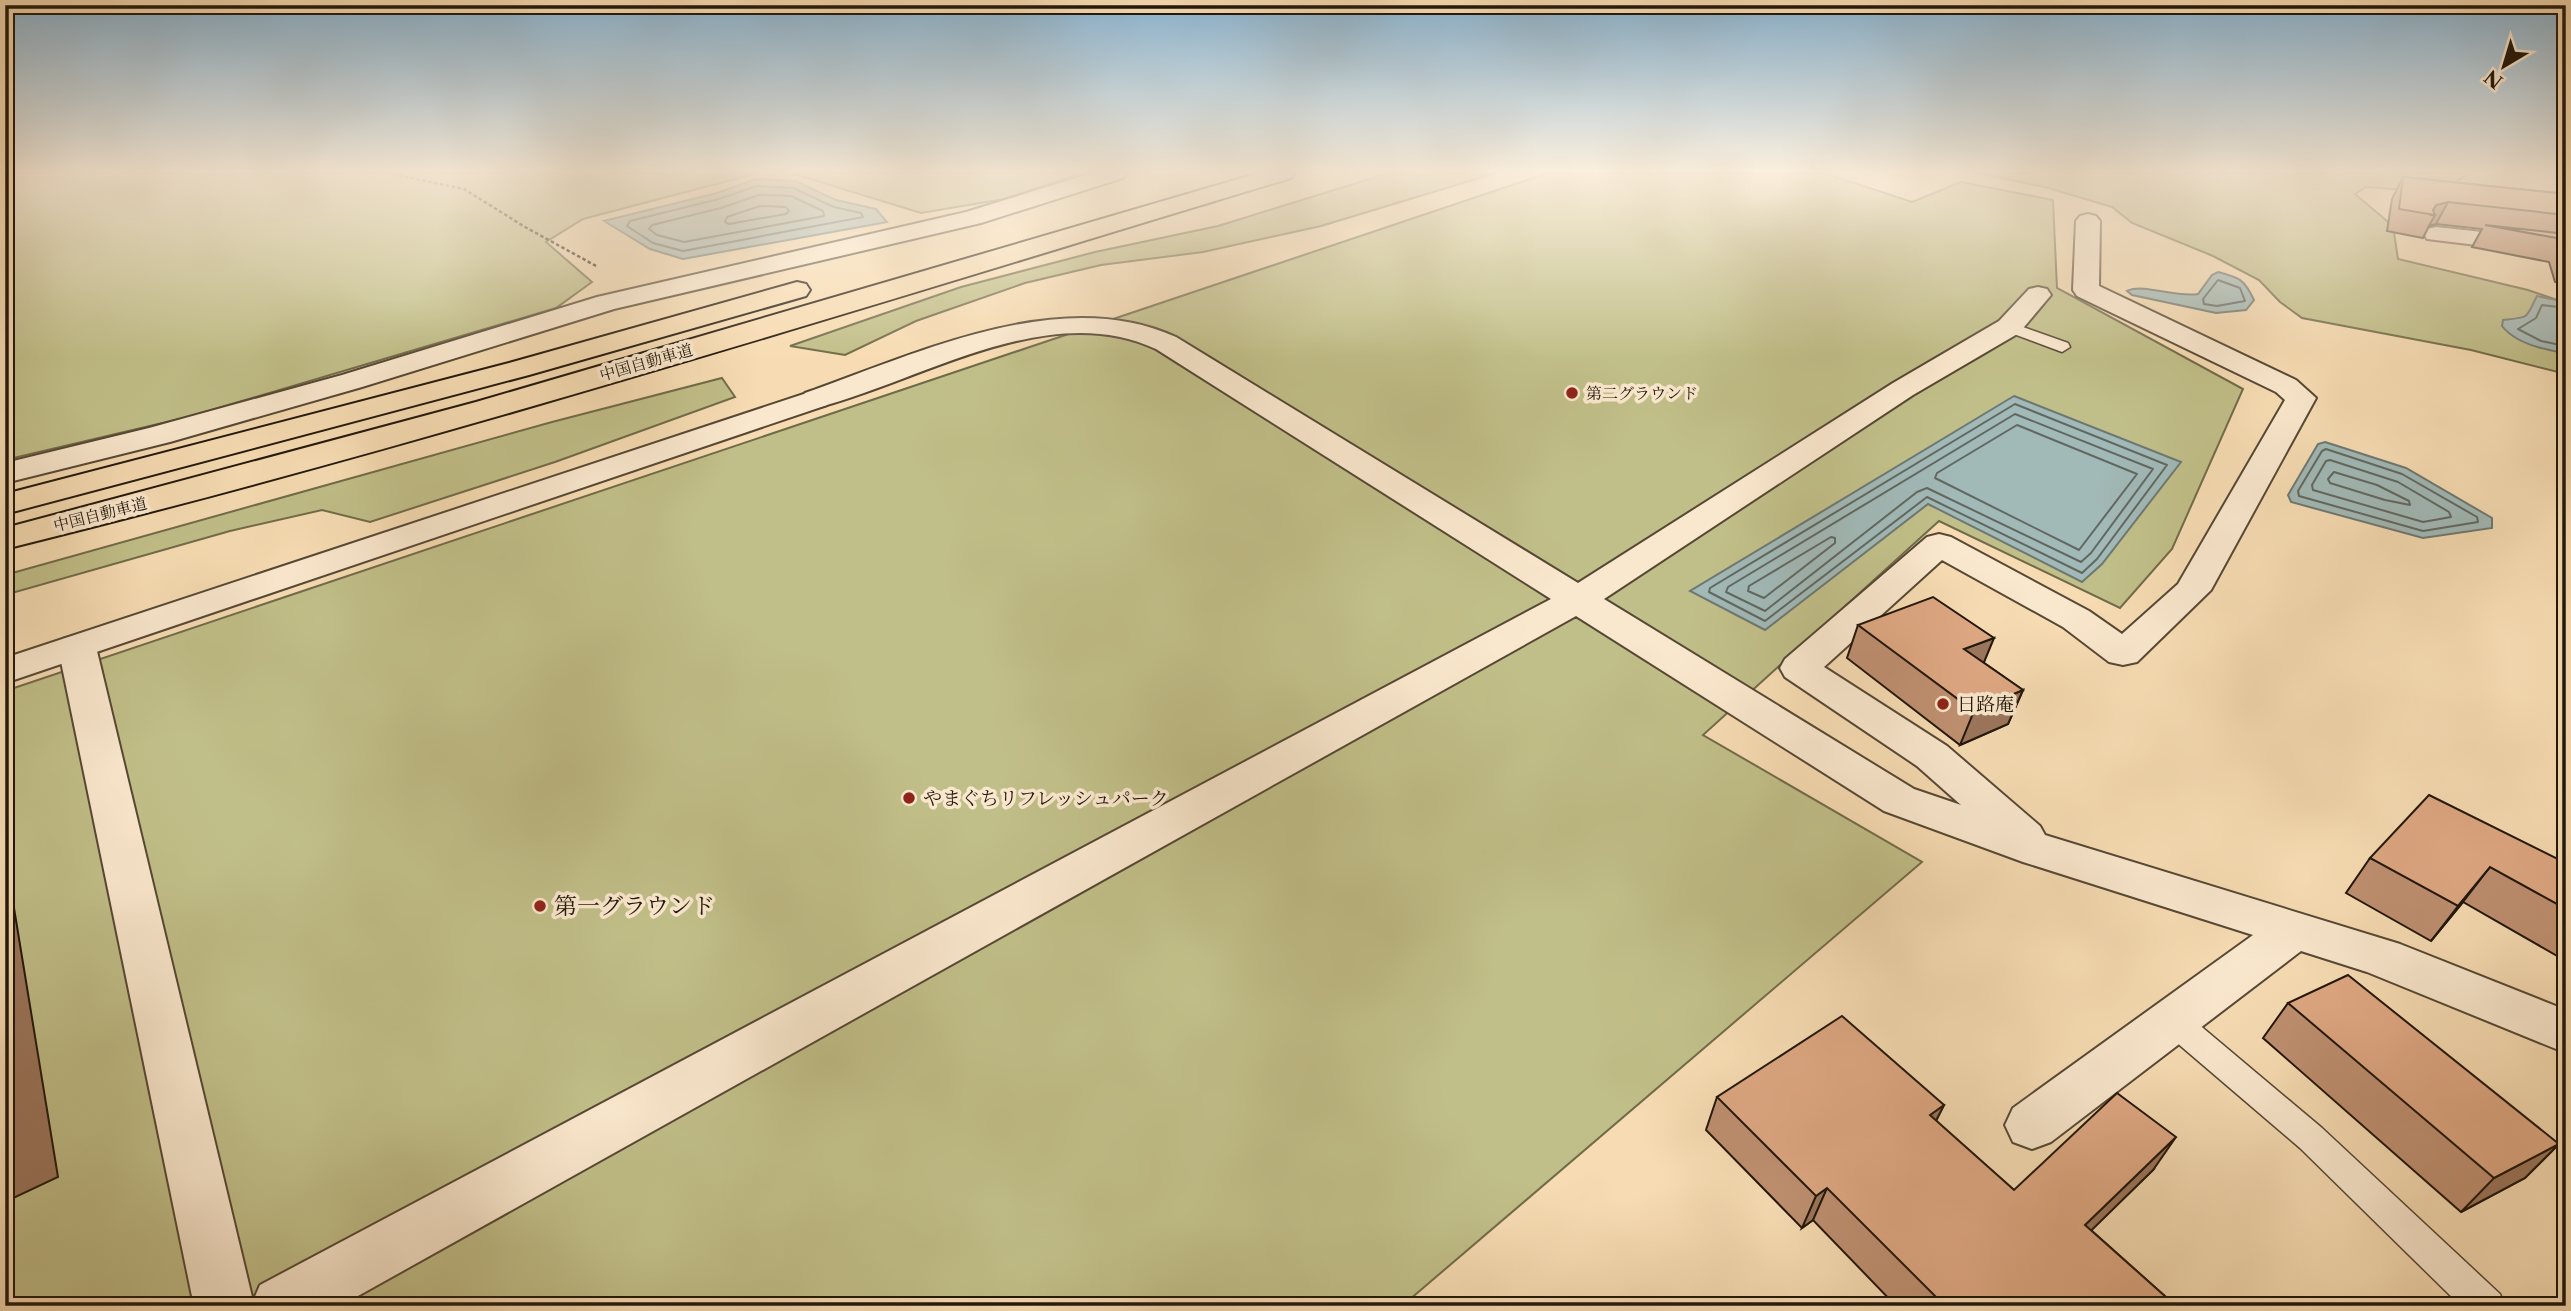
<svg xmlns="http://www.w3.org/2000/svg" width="2571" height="1311" viewBox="0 0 2571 1311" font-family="'Libre Caslon Text','Noto Serif JP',serif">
<rect width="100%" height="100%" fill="#f7dcb3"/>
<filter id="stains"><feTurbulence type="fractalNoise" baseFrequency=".00286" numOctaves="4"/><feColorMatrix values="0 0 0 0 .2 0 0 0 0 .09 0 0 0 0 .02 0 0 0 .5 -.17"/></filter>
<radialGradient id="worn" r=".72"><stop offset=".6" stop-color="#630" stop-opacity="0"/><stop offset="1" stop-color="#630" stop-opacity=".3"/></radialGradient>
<path fill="#c1bf89" stroke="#716b4a" stroke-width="2" d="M 5,173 L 758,173 L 583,219 L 546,242 L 592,282 L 556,308 L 188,417 L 5,460 Z
M 791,173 L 1081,173 L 1004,199 L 921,213 Z
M 1389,173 L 1496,173 L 1321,226 L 1203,252 L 1101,265 L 1025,283 L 916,321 L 845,355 L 790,346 L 961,287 L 1095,252 L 1218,226 Z
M 1548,173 L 1824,173 L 1912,202 L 1961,182 L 2053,200 L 2057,288 L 2243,389 L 2172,549 L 2120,608 L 1939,521 L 1703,735 L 1922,862 L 1402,1306 L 5,1306 L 5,691 Z
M 1976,173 L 2469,173 L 2441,193 L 2366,187 L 2355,194 L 2393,226 L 2398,259 L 2528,290 L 2566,303 L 2566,374 L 2471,350 L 2302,318 L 2280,302 L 2259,280 L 2213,256 L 2132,223 L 2112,207 L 2045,187 Z
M 722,378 L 735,397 L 555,462 L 370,522 L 322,510 L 230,531 L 5,595 L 5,575 L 552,422 Z"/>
<path fill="#a1b9b7" stroke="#6e7872" stroke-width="2" d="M 756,179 L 795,181 L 836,200 L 876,209 L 887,222 L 683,259 L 650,249 L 604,221 L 717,193 Z
M 2218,272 C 2240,278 2244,279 2254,300 L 2246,310 L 2216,313 L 2132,295 L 2127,291 C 2144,283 2175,298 2198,294 L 2212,275 Z
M 2537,296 L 2566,302 L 2566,353 C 2544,350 2516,344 2502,326 L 2503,320 C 2531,317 2525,319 2537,296 Z
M 2014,396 L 2181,462 L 2102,564 L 2082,582 L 1928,504 L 1765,630 L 1690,591 Z
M 2325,442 L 2406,468 L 2492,518 L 2492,528 L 2423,538 L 2291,502 L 2288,495 L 2318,444 Z"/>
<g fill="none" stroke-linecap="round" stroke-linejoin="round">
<path stroke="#616861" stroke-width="2" d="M 757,186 L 793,188 L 834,207 L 861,213 L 863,217 L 683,251 L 653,243 L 627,226 L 630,221 L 719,199 Z
M 759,195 L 791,196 L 823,211 L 824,216 L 684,242 L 657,235 L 649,229 L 652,225 L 721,208 Z
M 760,206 L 786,207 L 789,211 L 786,214 L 729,224 L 725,222 L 727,217 Z
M 2218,280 L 2240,288 L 2245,301 L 2217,306 L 2204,304 L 2203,299 Z
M 2566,308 L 2542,305 L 2536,318 L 2518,329 L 2541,341 L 2566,346
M 2015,404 L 2167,465 L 2097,559 L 2082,573 L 1927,497 L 1765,621 L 1709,592 L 1710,588 Z
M 2015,414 L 2153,469 L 2091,553 L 2081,562 L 1927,488 L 1917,492 L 1765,611 L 1726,592 L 1728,587 Z
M 2017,425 L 2137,474 L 2079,550 L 1935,478 L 1937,473 Z
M 2326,449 L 2402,474 L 2477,517 L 2478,522 L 2423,531 L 2299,496 L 2298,491 L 2322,451 Z
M 2330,460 L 2398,482 L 2449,512 L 2451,517 L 2423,522 L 2313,490 L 2312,485 L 2326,461 Z
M 2334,472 L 2377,485 L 2409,501 L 2410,505 L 2385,500 L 2330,483 L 2328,479 Z
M 1831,537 L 1835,538 L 1835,543 L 1764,598 L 1748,591 L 1749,586 Z"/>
<g stroke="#564835" stroke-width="3">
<path id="service" d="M 2009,322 L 2068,343 L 2070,347 L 2062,352 L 2003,330 L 2001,327 Z
M 2173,1009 L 2184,1012 L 2322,1128 L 2500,1294 L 2505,1306 L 2461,1306 L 2300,1148 L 2162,1030 L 2158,1021 L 2162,1012 Z"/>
</g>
<g stroke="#564835" stroke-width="4">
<path id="minor" d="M 1092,173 L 1126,173 L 1123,178 L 981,223 L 614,309 L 362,387 L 170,442 L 5,483 L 5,463 L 149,428 L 342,375 L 597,297 L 966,212 Z
M 2088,214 L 2096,216 L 2100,221 L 2099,286 L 2296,380 L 2316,398 L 2211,590 L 2137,662 L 2123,665 L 2109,662 L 2063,627 L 1942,560 L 1824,667 L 1947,746 L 2040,826 L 2045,835 L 2400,944 L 2566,1010 L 2566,1053 L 2367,972 L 2301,951 L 2051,1142 L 2032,1149 L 2013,1142 L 2005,1125 L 2013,1108 L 2253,935 L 2023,862 L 1884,811 L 1576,616 L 340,1306 L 194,1306 L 58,647 L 63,639 L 77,635 L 91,639 L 96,647 L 253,1301 L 260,1285 L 1551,599 L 1156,349 C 1048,298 920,382 816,408 L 805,405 L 801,399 L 805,393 C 916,354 1061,284 1176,337 L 1578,583 L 1893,383 L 1999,321 L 2029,289 L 2038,287 L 2047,289 L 2051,295 L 2019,333 L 1913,395 L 1604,599 L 1914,789 L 1961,805 L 1917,766 L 1785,677 L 1780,668 L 1785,659 L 1927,537 L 1939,534 L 1951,537 L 2089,611 L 2122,634 L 2178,584 L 2285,400 L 2276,392 L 2077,296 L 2073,290 L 2076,221 L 2080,216 Z
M 2436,227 L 2566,241 L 2566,256 L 2427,239 L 2424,234 L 2427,229 Z"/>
</g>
<g stroke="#564835" stroke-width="4">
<path id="tertiary" d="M 816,390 L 827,393 L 831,399 L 827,405 L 5,683 L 5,658 Z"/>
</g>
<g stroke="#21170b" stroke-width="4">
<path id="motorway" d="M 1259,173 L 1294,173 L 1291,178 C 864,307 438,442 5,549 L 5,528 L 476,402 Z
M 797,282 L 806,284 L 810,290 L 806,296 L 529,375 L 5,514 L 5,494 L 509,363 Z"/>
</g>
<path stroke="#21170b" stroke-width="2.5" stroke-dasharray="3.5 2.5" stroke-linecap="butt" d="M 387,173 L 464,189 L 525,227 L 598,267"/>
<use href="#service" fill="#fae8ce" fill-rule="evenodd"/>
<use href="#minor" fill="#fae8ce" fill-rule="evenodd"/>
<use href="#tertiary" fill="#fae8ce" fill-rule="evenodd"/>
<use href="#motorway" fill="#f7dcb3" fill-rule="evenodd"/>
</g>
<path fill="#bf9071" stroke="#21170b" stroke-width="2" d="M 2403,177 L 2566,194 L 2566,284 L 2555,282 L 2549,262 L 2472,247 L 2482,229 L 2436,224 L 2429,226 L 2423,238 L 2387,231 L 2392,199 Z
M 1858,625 L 1984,663 L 2023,690 L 2008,724 L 1960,745 L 1847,658 Z
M 2370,858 L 2566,863 L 2566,961 L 2463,902 L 2431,941 L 2346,893 Z
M 2288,1003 L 2559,1144 L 2525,1178 L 2461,1212 L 2263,1038 Z
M 1717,1097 L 1944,1105 L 1936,1121 L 2014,1190 L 2153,1170 L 2091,1230 L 2176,1306 L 1896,1306 L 1813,1220 L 1802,1228 L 1706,1130 Z"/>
<path fill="#9b765c" stroke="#21170b" stroke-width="2" d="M 2448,202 L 2436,224 L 2429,226 L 2435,215 L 2431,215 L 2436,205 Z
M 1994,638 L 1980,672 L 1964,649 Z
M 2023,690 L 2008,724 L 1960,745 L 1974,711 Z
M 5,853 L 58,1177 L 5,1202 Z
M 2490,867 L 2463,902 L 2431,941 L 2458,906 Z
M 1944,1105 L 1927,1138 L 1930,1115 Z
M 2176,1137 L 2153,1170 L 2063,1258 L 2085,1225 Z
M 2559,1144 L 2525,1178 L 2461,1212 L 2494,1178 Z
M 1827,1188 L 1813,1220 L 1802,1228 L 1816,1196 Z"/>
<path fill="#dea883" stroke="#21170b" stroke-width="2" d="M 2403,177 L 2566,194 L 2566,215 L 2448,202 L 2436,205 L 2433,210 L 2435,215 L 2399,209 Z
M 2485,225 L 2566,234 L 2566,249 L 2562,239 Z
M 1933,597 L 1994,638 L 1964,649 L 2023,690 L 1974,711 L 1858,625 Z
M 2429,795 L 2566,863 L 2566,909 L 2490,867 L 2458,906 L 2370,858 Z
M 2348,975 L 2559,1144 L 2494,1178 L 2288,1003 Z
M 1842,1016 L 1944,1105 L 1930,1115 L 2014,1190 L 2117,1093 L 2176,1137 L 2085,1225 L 2176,1306 L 1945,1306 L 1827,1188 L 1816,1196 L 1717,1097 Z"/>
<linearGradient id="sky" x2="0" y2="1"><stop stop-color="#8bb6d4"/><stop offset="0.48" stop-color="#fbefdd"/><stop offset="1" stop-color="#fbefdd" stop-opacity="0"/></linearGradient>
<rect width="2571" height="357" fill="url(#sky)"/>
<g fill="#8f2418" stroke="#fae8ce" stroke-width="2.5">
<circle cx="1572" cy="393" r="7"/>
<circle cx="1943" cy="704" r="7"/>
<circle cx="909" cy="798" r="7"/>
<circle cx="540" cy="906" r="7"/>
</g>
<g text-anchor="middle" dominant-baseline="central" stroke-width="7" stroke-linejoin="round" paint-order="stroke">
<g font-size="16" fill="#21170b" stroke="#fae8ce">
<text transform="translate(646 362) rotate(-16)">中国自動車道</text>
<text transform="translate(100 514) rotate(-14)">中国自動車道</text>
</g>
<g font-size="16" fill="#21170b" stroke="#fae8ce" text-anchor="start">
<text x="1586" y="393">第二グラウンド</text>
</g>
<g font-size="19" fill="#21170b" stroke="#fae8ce" text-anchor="start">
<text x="1957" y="704">日路庵</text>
<text x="923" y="798">やまぐちリフレッシュパーク</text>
</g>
<g font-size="23" fill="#21170b" stroke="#fae8ce" text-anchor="start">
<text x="554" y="906">第一グラウンド</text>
</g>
</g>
<rect width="2571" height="1311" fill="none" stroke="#f7dcb3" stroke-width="28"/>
<rect x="7" y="7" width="2557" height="1297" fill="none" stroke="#21170b" stroke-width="3.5"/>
<rect x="14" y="14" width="2543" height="1283" fill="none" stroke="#21170b" stroke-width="2"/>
<g transform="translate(2504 66) rotate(218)" stroke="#fae8ce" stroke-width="5" paint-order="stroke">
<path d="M0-5L12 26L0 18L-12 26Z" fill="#21170b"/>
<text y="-10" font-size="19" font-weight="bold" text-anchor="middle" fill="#21170b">N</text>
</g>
<rect width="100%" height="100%" filter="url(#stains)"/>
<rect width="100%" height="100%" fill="url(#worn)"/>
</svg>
